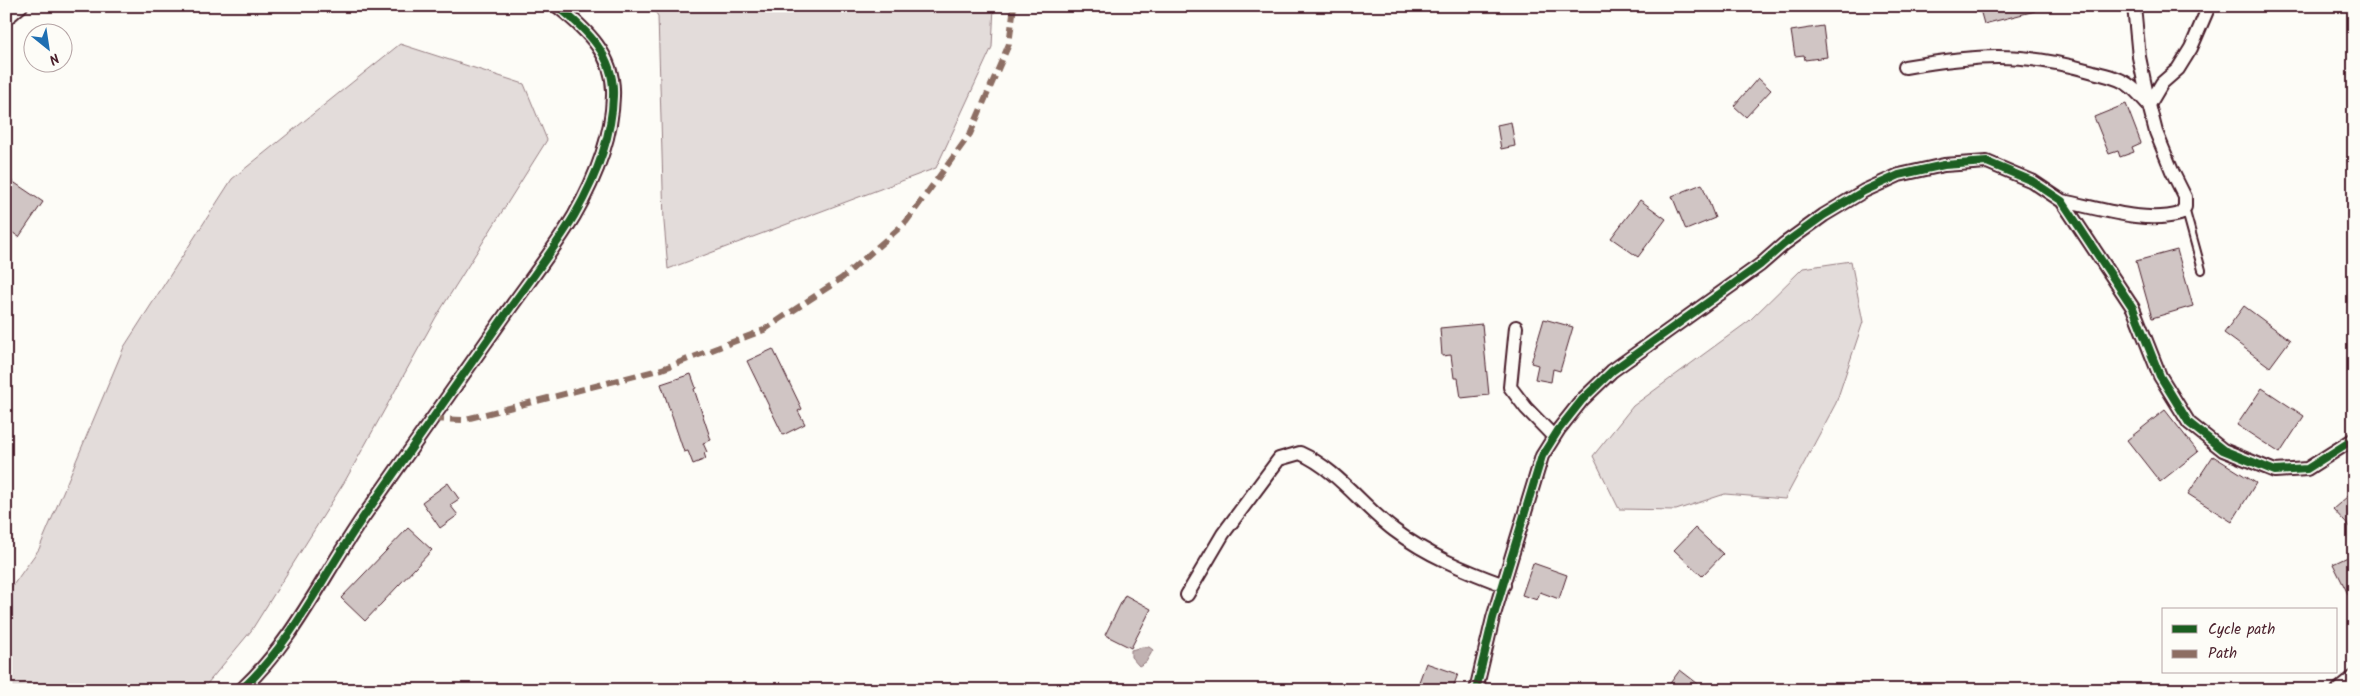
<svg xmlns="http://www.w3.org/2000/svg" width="2360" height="696" viewBox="0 0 2360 696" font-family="Kalam,sans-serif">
<rect width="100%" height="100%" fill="#fdfcf7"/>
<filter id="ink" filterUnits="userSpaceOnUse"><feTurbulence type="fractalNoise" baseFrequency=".02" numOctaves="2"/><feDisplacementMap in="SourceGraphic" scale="10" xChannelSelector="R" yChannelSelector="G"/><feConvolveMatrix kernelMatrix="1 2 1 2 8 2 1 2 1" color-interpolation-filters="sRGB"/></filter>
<g filter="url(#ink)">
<path fill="#e3dcda" stroke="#967e82" d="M 651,6 L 994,6 L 992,47 L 936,168 L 668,269 L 664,222 L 658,16 Z
M 400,44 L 524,84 L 547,140 L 436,317 L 345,481 L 251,631 L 202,690 L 6,690 L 6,595 L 39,549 L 124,347 L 232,179 Z
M 1851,261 L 1863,322 L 1836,403 L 1785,499 L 1725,494 L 1676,510 L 1619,509 L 1593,456 L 1633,406 L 1749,321 L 1803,268 Z"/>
<path fill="#c0b1b1" stroke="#91777b" d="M 1142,647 L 1149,647 L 1153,650 L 1146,662 L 1139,666 L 1131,657 L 1131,650 Z"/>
<path fill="#d0c5c4" stroke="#4a1f2b" d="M 1979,6 L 2034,6 L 2035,11 L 1984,24 Z
M 1823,26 L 1827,57 L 1805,60 L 1804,55 L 1795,56 L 1791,31 Z
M 1758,78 L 1771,90 L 1746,117 L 1734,106 Z
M 2126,104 L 2141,143 L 2132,147 L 2134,152 L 2120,157 L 2118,151 L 2109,154 L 2094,117 Z
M 1511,122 L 1515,146 L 1501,149 L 1497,125 Z
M 6,177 L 43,202 L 19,237 L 6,228 Z
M 1702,184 L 1715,218 L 1686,230 L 1672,196 Z
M 1640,200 L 1666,219 L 1638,257 L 1611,238 Z
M 2177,250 L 2193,306 L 2152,318 L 2136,261 Z
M 2244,306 L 2290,340 L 2270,367 L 2224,333 Z
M 1544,319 L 1573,327 L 1560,371 L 1553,369 L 1551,382 L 1535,379 L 1538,365 L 1531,363 Z
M 1482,324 L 1489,395 L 1461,398 L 1458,378 L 1454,378 L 1451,355 L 1442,356 L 1440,328 Z
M 773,349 L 802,409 L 798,411 L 805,424 L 783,435 L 747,361 Z
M 691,374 L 696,388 L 694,389 L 711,440 L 703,443 L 707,452 L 704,453 L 706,459 L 693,464 L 688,451 L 684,452 L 661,384 Z
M 2262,388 L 2304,416 L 2280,453 L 2237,425 Z
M 2165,410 L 2198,452 L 2160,482 L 2127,440 Z
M 2213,456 L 2256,483 L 2232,522 L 2188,494 Z
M 448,483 L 459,499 L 450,505 L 458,515 L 440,528 L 422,502 Z
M 2354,491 L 2354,532 L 2333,509 Z
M 408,528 L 432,550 L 365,621 L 341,598 Z
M 1695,528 L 1723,554 L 1702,576 L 1674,550 Z
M 2354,554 L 2354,606 L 2333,564 Z
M 1533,563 L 1567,575 L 1559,599 L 1540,592 L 1537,600 L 1522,595 Z
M 1125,595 L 1151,609 L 1131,648 L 1105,635 Z
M 1426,663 L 1458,674 L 1452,690 L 1416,690 Z
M 1680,670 L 1706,690 L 1665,690 Z"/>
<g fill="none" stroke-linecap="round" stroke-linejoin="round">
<g stroke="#4a1f2b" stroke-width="10">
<path id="lane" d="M 2185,208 L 2202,270"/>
</g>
<g stroke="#4a1f2b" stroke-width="16">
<path id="street" d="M 6,19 L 21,6
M 1905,67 C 1976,55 2019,51 2090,71 C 2103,75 2119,77 2130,86 C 2137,91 2143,99 2149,105 L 2162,83 L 2178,69 L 2191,48 L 2209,6
M 2062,201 C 2099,208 2144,224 2180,214 L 2185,207 L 2185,197 L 2172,171 L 2156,132 L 2149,105 L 2139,57 L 2134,6
M 1516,327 L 1510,387 L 1526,408 L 1554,437
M 1187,595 L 1223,534 L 1279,459 L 1300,453 C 1338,470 1361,505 1394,530 C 1427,555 1466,571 1504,585
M 241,690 C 294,641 323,575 364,516 C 410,450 457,384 503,318 C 527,284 553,251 574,216 C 594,181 612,137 613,96 C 615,56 587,30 557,6
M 1476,690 L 1493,618 L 1542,456 L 1559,429 L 1582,400 L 1612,371 L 1760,265 L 1784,244 L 1824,215 L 1864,191 L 1899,175 L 1944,165 L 1987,162 L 2032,181 L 2062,201 L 2133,308 L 2160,376 L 2189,423 L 2223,450 L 2275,471 L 2307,469 L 2354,439
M 2338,690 L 2354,677"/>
</g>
<use href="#lane" stroke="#fdfcf7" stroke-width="6"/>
<use href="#street" stroke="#fdfcf7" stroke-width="12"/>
<path stroke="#8d6e63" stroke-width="6" stroke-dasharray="12 6" stroke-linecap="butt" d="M 432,419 L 462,420 L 662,369 L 764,330 L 842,278 L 906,222 L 970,134 L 1009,44 L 1014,6"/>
<g stroke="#fdfcf7" stroke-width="11">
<path id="cycleway" d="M 241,690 C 294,641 323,575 364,516 C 410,450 457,384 503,318 C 527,284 553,251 574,216 C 594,181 612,137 613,96 C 615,56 587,30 557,6
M 1476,690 L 1493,618 L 1542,456 L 1559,429 L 1582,400 L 1612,371 L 1760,265 L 1784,244 L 1824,215 L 1864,191 L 1899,175 L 1944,165 L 1987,162 L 2032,181 L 2062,201 L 2133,308 L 2160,376 L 2189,423 L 2223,450 L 2275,471 L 2307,469 L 2354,439"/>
</g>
<use href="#cycleway" stroke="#1b5e20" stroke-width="8"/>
</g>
</g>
<rect width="2360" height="696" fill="none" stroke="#fdfcf7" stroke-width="25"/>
<rect x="12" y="12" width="2335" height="671" fill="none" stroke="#4a1f2b" stroke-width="2" filter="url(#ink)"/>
<rect x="2162" y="608" width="175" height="65" fill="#fdfcf7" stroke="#b5a4a5"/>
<rect x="2172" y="625" width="25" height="8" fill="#1b5e20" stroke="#b5a4a5"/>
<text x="2208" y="634" font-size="15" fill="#4a1f2b">Cycle path</text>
<rect x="2172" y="650" width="25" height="8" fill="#8d6e63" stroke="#b5a4a5"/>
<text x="2208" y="658" font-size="15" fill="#4a1f2b">Path</text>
<g transform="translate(48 48) rotate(150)"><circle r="24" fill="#fdfcf7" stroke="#b5a4a5"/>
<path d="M0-4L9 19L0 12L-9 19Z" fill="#1f6fb2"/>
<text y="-8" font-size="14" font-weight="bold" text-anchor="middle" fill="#4a1f2b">N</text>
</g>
</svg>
